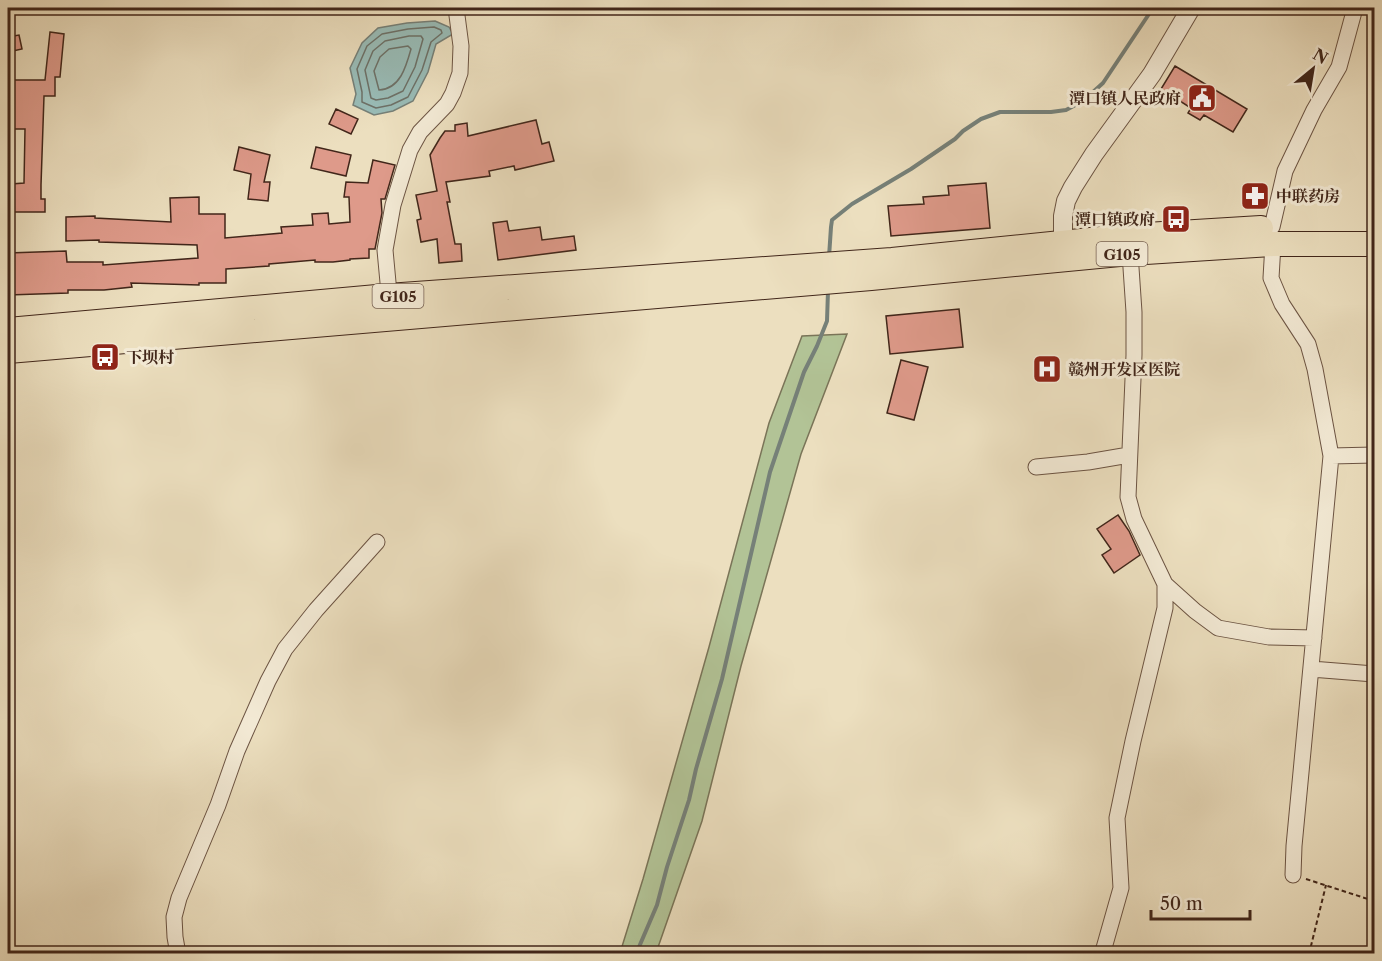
<svg xmlns="http://www.w3.org/2000/svg" width="1382" height="961" viewBox="0 0 1382 961" font-family="'Libre Caslon Text','Noto Serif SC',serif">
<rect width="100%" height="100%" fill="#ecdfbf"/>
<filter id="stains"><feTurbulence type="fractalNoise" baseFrequency=".00333" numOctaves="4"/><feColorMatrix values="0 0 0 0 .2 0 0 0 0 .09 0 0 0 0 .02 0 0 0 .5 -.17"/></filter>
<radialGradient id="worn" r=".72"><stop offset=".6" stop-color="#630" stop-opacity="0"/><stop offset="1" stop-color="#630" stop-opacity=".3"/></radialGradient>
<path fill="#b2c396" stroke="#7a7458" stroke-width="1.5" d="M 847,334 L 801,454 L 741,666 L 702,821 L 656,953 L 620,953 L 643,879 L 709,647 L 769,423 L 802,336 Z"/>
<path fill="#99bcb7" stroke="#768078" stroke-width="1.5" d="M 435,21 L 449,27 L 453,34 L 436,44 L 428,72 L 413,101 L 393,111 L 374,115 L 353,105 L 356,94 L 350,68 L 362,43 L 378,28 L 407,23 Z"/>
<g fill="none" stroke-linecap="round" stroke-linejoin="round">
<path stroke="#6d7168" stroke-width="1.5" d="M 434,27 L 441,30 L 442,33 L 431,42 L 422,70 L 408,97 L 391,105 L 376,108 L 362,102 L 362,92 L 357,69 L 367,46 L 382,34 L 408,29 Z
M 409,36 L 421,36 L 423,39 L 415,67 L 403,91 L 388,98 L 376,100 L 371,98 L 365,70 L 373,51 L 385,41 Z
M 408,46 L 411,49 C 406,67 400,89 379,90 L 374,71 L 380,57 L 389,49 Z"/>
<path stroke="#768078" stroke-width="4" d="M 829,257 L 831,227 L 832,220 L 852,204 L 911,169 L 955,139 L 963,131 L 981,119 L 1000,112 L 1051,112 L 1066,110 L 1083,101 L 1103,83 L 1153,8
M 636,954 L 657,905 L 667,867 L 689,800 L 696,769 L 722,679 L 770,472 L 804,372 L 817,346 L 827,321 L 828,291"/>
</g>
<path fill="#de9a8a" stroke="#41261a" stroke-width="1.5" d="M 50,32 L 64,34 L 60,77 L 55,77 L 55,96 L 44,96 L 41,185 L 41,199 L 45,199 L 45,212 L 11,212 L 11,184 L 24,183 L 25,129 L 8,129 L 9,97 L 8,97 L 8,80 L 45,80 Z
M 19,35 L 22,49 L 8,52 L 8,37 Z
M 1175,66 L 1247,109 L 1233,132 L 1204,115 L 1200,120 L 1188,113 L 1191,108 L 1161,89 Z
M 336,109 L 358,119 L 351,134 L 329,124 Z
M 536,120 L 542,144 L 549,142 L 554,161 L 515,170 L 514,166 L 489,171 L 490,176 L 446,182 L 450,202 L 447,202 L 455,244 L 461,244 L 462,261 L 439,263 L 437,239 L 421,242 L 417,220 L 421,219 L 416,195 L 437,191 L 430,155 L 440,138 L 445,131 L 455,131 L 455,125 L 467,123 L 468,136 Z
M 239,147 L 270,155 L 264,182 L 270,182 L 268,201 L 248,199 L 251,174 L 234,170 Z
M 316,147 L 351,155 L 346,176 L 311,168 Z
M 373,160 L 395,165 L 385,199 L 381,199 L 382,213 L 375,249 L 369,249 L 369,258 L 350,259 L 350,260 L 333,262 L 315,262 L 315,260 L 269,264 L 269,266 L 226,269 L 226,283 L 199,283 L 199,285 L 131,283 L 132,287 L 104,290 L 68,290 L 68,293 L 8,295 L 8,253 L 66,251 L 67,262 L 103,262 L 103,265 L 198,258 L 197,245 L 99,242 L 99,240 L 66,241 L 66,217 L 95,216 L 95,218 L 171,222 L 170,198 L 199,197 L 199,214 L 225,214 L 225,238 L 282,233 L 281,227 L 313,225 L 312,214 L 328,213 L 329,224 L 350,222 L 349,197 L 344,197 L 346,182 L 368,183 Z
M 986,183 L 990,228 L 891,236 L 888,206 L 924,204 L 923,197 L 949,195 L 948,186 Z
M 507,221 L 509,231 L 540,227 L 542,240 L 574,236 L 576,250 L 498,260 L 493,223 Z
M 959,309 L 963,347 L 890,354 L 886,316 Z
M 901,360 L 928,367 L 914,420 L 887,413 Z
M 1118,515 L 1129,531 L 1140,555 L 1114,573 L 1102,555 L 1111,549 L 1097,529 Z"/>
<g fill="none" stroke-linecap="round" stroke-linejoin="round">
<g stroke="#6c5443" stroke-width="17">
<path id="minor" d="M 1272,227 L 1285,171 L 1314,110 L 1339,67 L 1355,8
M 1273,244 L 1271,278 L 1282,304 L 1308,344 L 1315,369 L 1331,456 L 1294,846 L 1293,875
M 1130,253 L 1134,312 L 1134,355 L 1128,497 L 1134,519 L 1145,542 L 1165,584 L 1195,611 L 1218,628 L 1269,637 L 1314,638
M 390,304 L 385,250 L 393,205 L 410,150 L 420,132 L 447,104 L 453,93 L 460,73 L 461,46 L 456,8
M 1331,456 L 1374,455
M 1036,467 L 1088,462 L 1129,455
M 1311,669 L 1374,674
M 178,954 L 175,937 L 174,917 L 179,898 L 218,805 L 237,751 L 268,681 L 285,649 L 316,610 L 377,542
M 1101,954 L 1104,948 L 1121,888 L 1117,818 L 1133,741 L 1165,608 L 1165,584"/>
</g>
<g stroke="#6c5443" stroke-width="20">
<path id="tertiary" d="M 1063,242 L 1063,216 L 1066,201 L 1073,187 L 1094,154 L 1152,74 L 1191,8"/>
</g>
<g stroke="#41261a" stroke-width="26">
<path id="trunk" d="M 8,330 L 388,296 L 892,260 L 1130,236 L 1261,228
M 8,351 L 871,278 L 1130,253 L 1273,244 L 1374,244"/>
</g>
<path stroke="#41261a" stroke-width="2" stroke-dasharray="4.5 3" stroke-linecap="butt" d="M 1306,879 L 1374,901
M 1309,954 L 1326,885"/>
<use href="#minor" stroke="#f3ead5" stroke-width="15"/>
<use href="#tertiary" stroke="#f3ead5" stroke-width="18"/>
<use href="#trunk" stroke="#ecdfbf" stroke-width="24"/>
</g>
<defs>
<g id="civic-square" transform="scale(1.5)"><rect x="-9" y="-9" width="18" height="18" rx="4" fill="#8f2418" stroke="#f3ead5"/><path d="M-.6-6.5H3V-4.5H.6V-3L4-1V1h2V6H-6V1h2V-1L-.6-3ZM-1.2 2.5V6h2.4V2.5Z" fill="#fff"/></g>
<g id="pharmacy-square" transform="scale(1.5)"><rect x="-9" y="-9" width="18" height="18" rx="4" fill="#8f2418" stroke="#f3ead5"/><path d="M-2-6h4v4h4v4h-4v4h-4v-4h-4v-4h4Z" fill="#fff"/></g>
<g id="bus-square" transform="scale(1.5)"><rect x="-9" y="-9" width="18" height="18" rx="4" fill="#8f2418" stroke="#f3ead5"/><path d="M-5-6H5V4H4V6H2V4H-2V6H-4V4H-5ZM-3.5-4V0h7V-4ZM-3.5 1.2v1.5H-2V1.2ZM2 1.2v1.5H3.5V1.2Z" fill="#fff"/></g>
<g id="hospital-square" transform="scale(1.5)"><rect x="-9" y="-9" width="18" height="18" rx="4" fill="#8f2418" stroke="#f3ead5"/><path d="M-5-5h3v3.5h4V-5h3V5h-3V1.5h-4V5h-3Z" fill="#fff"/></g>
</defs>
<g fill-rule="evenodd">
<use href="#civic-square" x="1202" y="98"/>
<use href="#pharmacy-square" x="1255" y="196"/>
<use href="#bus-square" x="1176" y="219"/>
<use href="#bus-square" x="105" y="357"/>
<use href="#hospital-square" x="1047" y="369"/>
</g>
<g text-anchor="middle" dominant-baseline="central" stroke-width="6" stroke-linejoin="round" paint-order="stroke">
<g fill="#f3ead5" stroke="#766152" stroke-width="1.5">
<rect x="1096.5" y="242" width="51" height="24" rx="4.5"/>
<rect x="372.5" y="284" width="51" height="24" rx="4.5"/>
</g>
<g font-size="15" font-weight="bold" fill="#41261a">
<text x="1122" y="254">G105</text>
<text x="398" y="296">G105</text>
</g>
<g font-size="16" font-weight="bold" fill="#41261a" stroke="#f3ead5" text-anchor="start">
<text x="1181" y="98" text-anchor="end">潭口镇人民政府</text>
<text x="1276" y="196">中联药房</text>
<text x="1155" y="219" text-anchor="end">潭口镇政府</text>
<text x="126" y="357">下坝村</text>
<text x="1068" y="369">赣州开发区医院</text>
</g>
</g>
<rect width="1382" height="961" fill="none" stroke="#ecdfbf" stroke-width="30"/>
<rect x="9" y="9" width="1364" height="943" fill="none" stroke="#41261a" stroke-width="3"/>
<rect x="15" y="15" width="1352" height="931" fill="none" stroke="#41261a" stroke-width="1.5"/>
<g transform="translate(1313 69) rotate(30)" stroke="#f3ead5" stroke-width="4.5" paint-order="stroke">
<path d="M0-4.5L10 22L0 15L-10 22Z" fill="#41261a"/>
<text y="-9" font-size="16" font-weight="bold" text-anchor="middle" fill="#41261a">N</text>
</g>
<path d="M1151 910v9h99v-9" fill="none" stroke="#41261a" stroke-width="3"/>
<text x="1160" y="910" font-size="18" fill="#41261a" stroke="#f3ead5" stroke-width="4.5" paint-order="stroke">50 m</text>
<rect width="100%" height="100%" filter="url(#stains)"/>
<rect width="100%" height="100%" fill="url(#worn)"/>
</svg>
